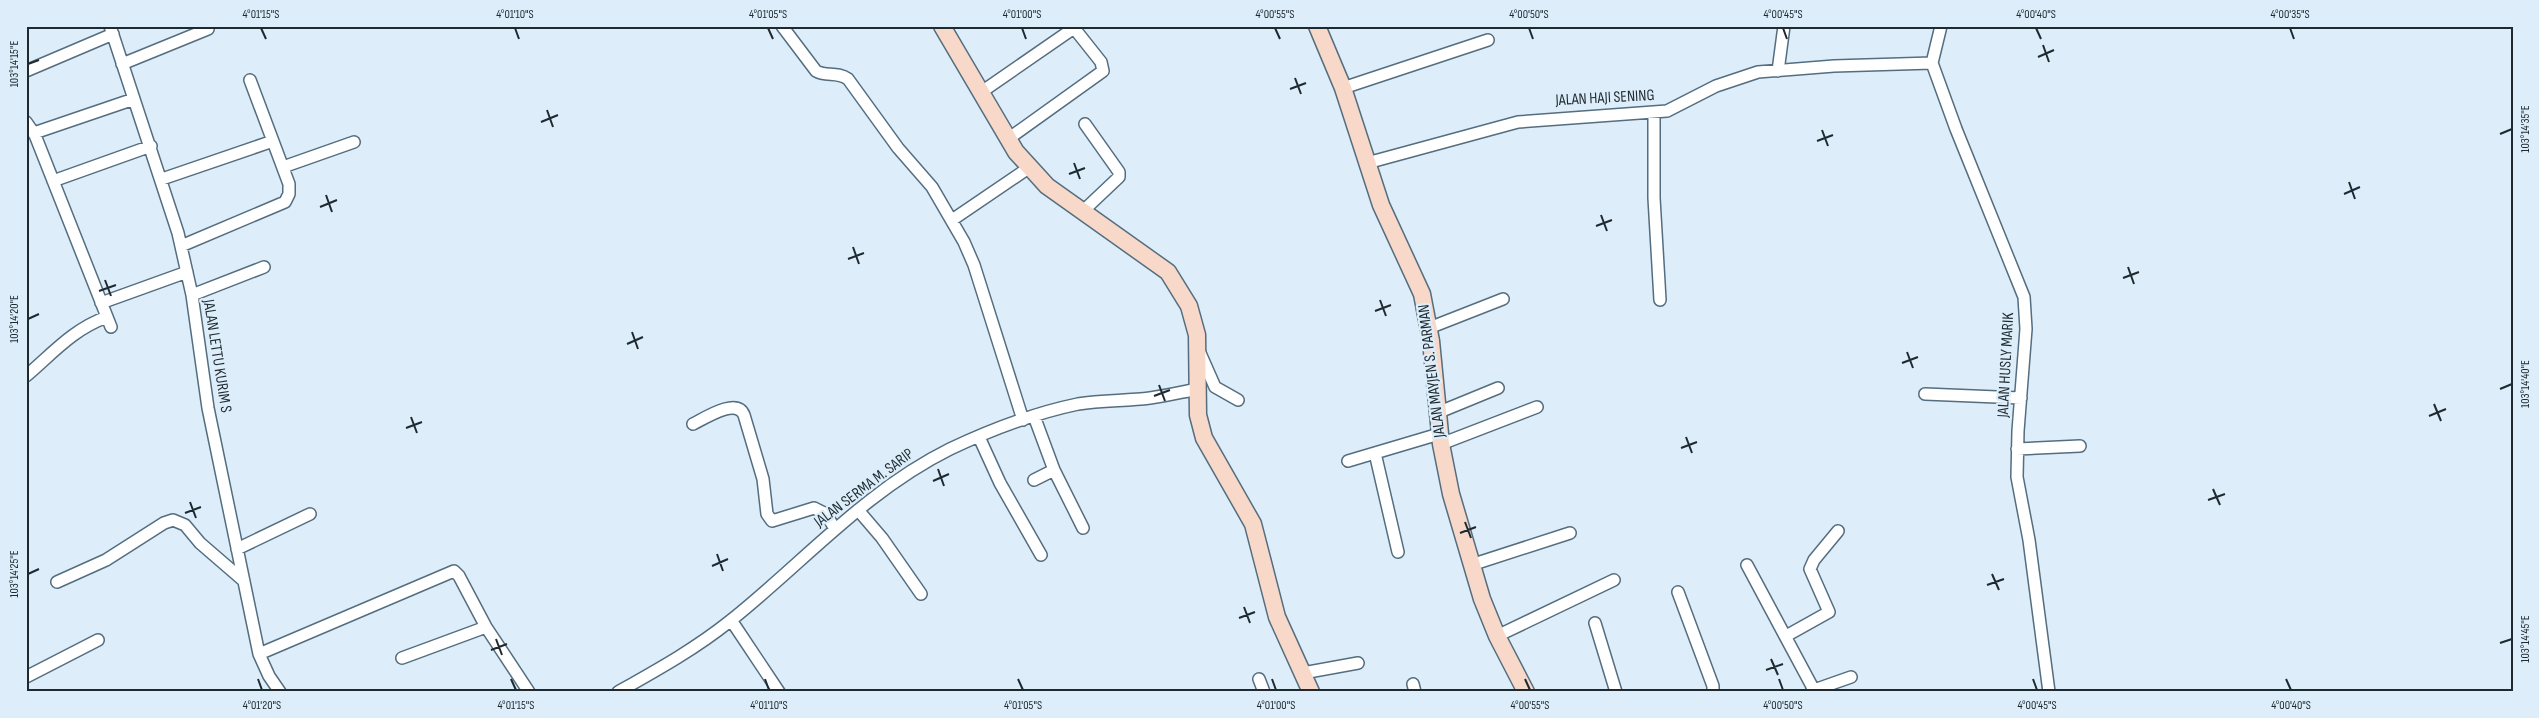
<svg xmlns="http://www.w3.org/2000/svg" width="2539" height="718" viewBox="0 0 2539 718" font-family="'Sofia Sans Condensed',sans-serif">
<rect width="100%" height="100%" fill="#ddeefa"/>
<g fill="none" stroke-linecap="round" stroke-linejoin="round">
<g stroke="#546d7f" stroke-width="14">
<path id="street" d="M 110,26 L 178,233 L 192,295 L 208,408 L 259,654 L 269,676 L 280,692
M 782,26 L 816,71 C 826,77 837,71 848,79 L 898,148 L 932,187 L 964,242 L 974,265 L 1023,420
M 1941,26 L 1932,63 L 1956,129 L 2024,297 L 2026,329 L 2018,431 L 2017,477 L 2029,540 L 2049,692
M 122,64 L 208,29
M 26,71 L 113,34
M 1778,71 L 1784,26
M 1343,88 L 1488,40
M 980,93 L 1074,28 L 1101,62 L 1103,71 L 1008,139
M 1654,112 L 1654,198 L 1660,300
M 26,122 L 35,135
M 1367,163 L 1518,122 L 1667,111 L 1716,86 L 1758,72 L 1834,66 L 1932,63
M 283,167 L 354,142
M 162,179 L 273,141
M 53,181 L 151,146
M 1082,212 L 1119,177 L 1119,172 L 1085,124
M 952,220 L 1030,167
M 181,246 L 285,202 L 289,194 L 289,184 L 250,80
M 192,295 L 264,267
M 101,303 L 187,272
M 111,327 L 35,135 L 37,132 L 134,99
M 1429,328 L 1503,299
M 1200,353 L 1215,387 L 1238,400
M 26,376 C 52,354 73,329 107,317
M 1925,394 L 2021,398
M 1437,413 L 1498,388
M 1034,416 L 1054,470 L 1083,528
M 693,424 C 705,418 737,397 744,415 L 763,479 L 767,514 L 772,521 L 814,508 L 826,514 L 835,529
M 979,437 L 1000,483 L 1041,555
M 1441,444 L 1537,407
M 2017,449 L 2080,446
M 1375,453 L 1398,552
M 1348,461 L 1439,434
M 1034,480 L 1054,470
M 858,510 L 882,538 L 921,594
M 237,549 L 310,514
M 1471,565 L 1570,533
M 1747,565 L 1814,690 L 1811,692
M 57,582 L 106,560 L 164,523 L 173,520 L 185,525 L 200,543 L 244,581
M 1678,592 L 1713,686 L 1713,692
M 731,620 L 779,692
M 1595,623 L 1616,692
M 1497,636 L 1614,580
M 1786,636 L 1829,612 L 1810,569 L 1814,560 L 1838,531
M 259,654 L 454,571 L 459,576 L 486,627 L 529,692
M 402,658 L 486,627
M 1303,673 L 1358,663
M 26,677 L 98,640
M 1259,679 L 1264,692
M 1413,684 L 1415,692
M 1814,690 L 1851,677
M 618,692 C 657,670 695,649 730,621 C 803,563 865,491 950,449 C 990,430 1035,413 1078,404 C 1102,400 1126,401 1150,398 C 1166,396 1182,392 1198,389"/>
</g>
<g stroke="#546d7f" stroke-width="19">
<path id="secondary" d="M 942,26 L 1016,152 L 1047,186 L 1168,272 L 1189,306 L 1197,335 L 1198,415 L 1204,438 L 1253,524 L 1277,617 L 1311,692
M 1317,26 L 1343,88 L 1381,205 L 1422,294 L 1431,341 L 1441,444 L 1451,494 L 1482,599 L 1497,636 L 1526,692"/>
</g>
<use href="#street" stroke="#fff" stroke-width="11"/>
<use href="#secondary" stroke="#f8d8c8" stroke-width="16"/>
</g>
<path fill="none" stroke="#1e2930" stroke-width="2" d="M 261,28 L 266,39M 515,28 L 519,39M 768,28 L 773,39M 1022,28 L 1026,39M 1275,28 L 1280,39M 1529,28 L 1533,39M 1783,28 L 1787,39M 2036,28 L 2041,39M 2290,28 L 2294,39M 2043,45 L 2049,62M 2038,57 L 2054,50M 28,64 L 39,60M 1295,78 L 1301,94M 1290,89 L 1306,83M 547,110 L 553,127M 541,122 L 558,115M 1822,130 L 1828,146M 2500,134 L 2512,129M 1817,141 L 1833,135M 1074,163 L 1080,179M 1069,174 L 1085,168M 2349,182 L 2355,199M 2344,194 L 2360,187M 326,195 L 332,212M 320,207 L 337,200M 1601,215 L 1607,231M 1596,226 L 1612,220M 853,247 L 859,264M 848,259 L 864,253M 2128,267 L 2134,284M 2123,278 L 2139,272M 105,280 L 111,296M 99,291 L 116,285M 1380,300 L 1386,316M 1375,311 L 1391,305M 28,319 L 39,314M 632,332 L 638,349M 627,344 L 643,337M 1907,352 L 1913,368M 1902,363 L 1918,357M 1159,385 L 1165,401M 2500,389 L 2512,384M 1154,396 L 1170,390M 2434,404 L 2441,421M 2429,416 L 2446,409M 411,417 L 417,433M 406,428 L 422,422M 1686,437 L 1692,453M 1681,448 L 1697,442M 938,469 L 944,486M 933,481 L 949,474M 2213,489 L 2220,505M 2208,500 L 2225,494M 190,502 L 196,518M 185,513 L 201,507M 1465,522 L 1471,538M 1460,533 L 1476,527M 717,554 L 723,571M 712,566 L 728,559M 28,574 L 39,569M 1992,574 L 1999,590M 1987,585 L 2004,579M 1244,607 L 1250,623M 1239,618 L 1255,612M 496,639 L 502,655M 2500,643 L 2512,639M 491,650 L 507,644M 1771,659 L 1778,675M 1766,670 L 1783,664M 258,679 L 262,690M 511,679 L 516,690M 765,679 L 769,690M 1018,679 L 1023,690M 1272,679 L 1276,690M 1525,679 L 1530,690M 1779,679 L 1783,690M 2033,679 L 2037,690M 2286,679 L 2291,690"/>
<g text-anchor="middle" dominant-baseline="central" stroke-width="4.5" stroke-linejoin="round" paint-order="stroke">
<g font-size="16" fill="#1e2930" stroke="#ddeefa">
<text transform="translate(1605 98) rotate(-3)">JALAN HAJI SENING</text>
<text transform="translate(217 356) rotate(81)">JALAN LETTU KURIM S</text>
<text transform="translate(2006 365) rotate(-87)">JALAN HUSLY MARIK</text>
<text transform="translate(1432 371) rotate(-97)">JALAN MAYJEN S. PARMAN</text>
<text transform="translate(864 488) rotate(-37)">JALAN SERMA M. SARIP</text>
</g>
</g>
<rect width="2539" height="718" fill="none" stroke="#ddeefa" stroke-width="55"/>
<rect x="28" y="28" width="2484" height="662" fill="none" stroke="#1e2930" stroke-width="2"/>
<g font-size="12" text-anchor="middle" fill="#1e2930">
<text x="261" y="18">4°01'15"S</text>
<text x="515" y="18">4°01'10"S</text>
<text x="768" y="18">4°01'05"S</text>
<text x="1022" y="18">4°01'00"S</text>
<text x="1275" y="18">4°00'55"S</text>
<text x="1529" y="18">4°00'50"S</text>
<text x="1783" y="18">4°00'45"S</text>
<text x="2036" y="18">4°00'40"S</text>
<text x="2290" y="18">4°00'35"S</text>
<text transform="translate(14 64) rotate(-90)" y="4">103°14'15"E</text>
<text transform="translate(2525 129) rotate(-90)" y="4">103°14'35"E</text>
<text transform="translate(14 319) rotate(-90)" y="4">103°14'20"E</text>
<text transform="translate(2525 384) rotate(-90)" y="4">103°14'40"E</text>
<text transform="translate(14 574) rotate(-90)" y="4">103°14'25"E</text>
<text transform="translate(2525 639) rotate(-90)" y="4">103°14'45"E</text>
<text x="262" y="709">4°01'20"S</text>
<text x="516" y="709">4°01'15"S</text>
<text x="769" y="709">4°01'10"S</text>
<text x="1023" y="709">4°01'05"S</text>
<text x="1276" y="709">4°01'00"S</text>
<text x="1530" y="709">4°00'55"S</text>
<text x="1783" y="709">4°00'50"S</text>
<text x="2037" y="709">4°00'45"S</text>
<text x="2291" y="709">4°00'40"S</text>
</g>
</svg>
